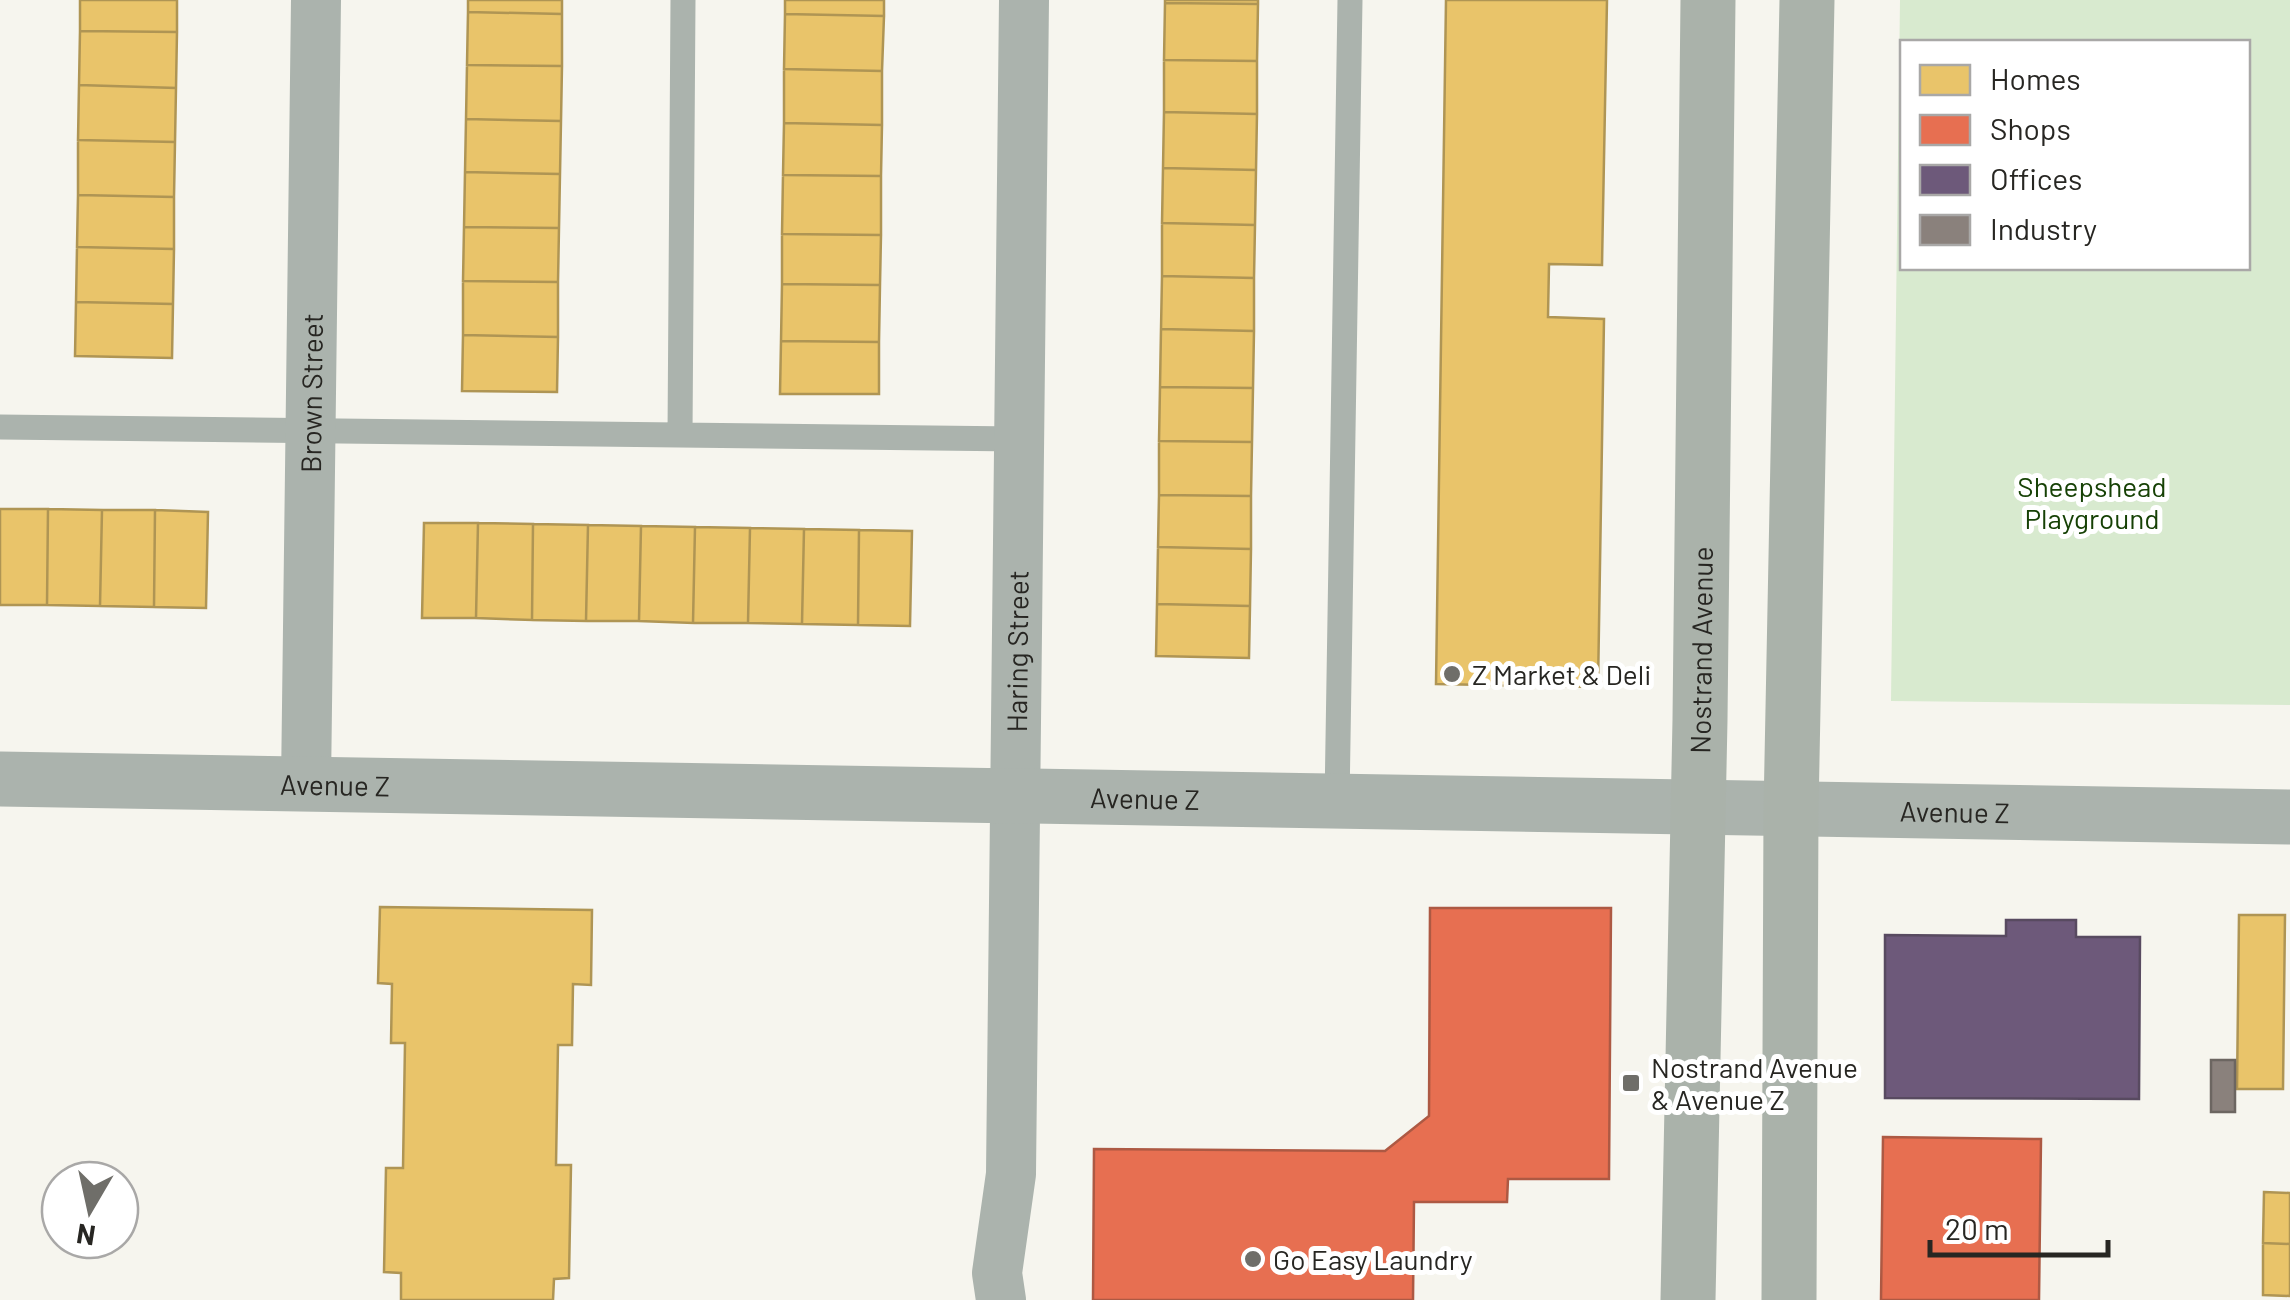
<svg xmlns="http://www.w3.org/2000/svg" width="2290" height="1300" viewBox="0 0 2290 1300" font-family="Barlow,sans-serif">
<rect width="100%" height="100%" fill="#f6f5ee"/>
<path fill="#d8eacf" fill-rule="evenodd" d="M 1900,0 L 2290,0 L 2290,705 L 1891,701 ZM 1902,42 L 2248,42 L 2248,268 L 1902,268 Z"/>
<path fill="#e9c46a" stroke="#af9554" stroke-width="2.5" d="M 80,0 L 177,0 L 177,32 L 80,31 Z
M 468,0 L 562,0 L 562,14 L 468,12 Z
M 785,0 L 884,0 L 884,16 L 785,14 Z
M 1165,0 L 1258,0 L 1258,4 L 1165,3 Z
M 1446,0 L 1607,0 L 1602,265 L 1549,264 L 1548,317 L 1604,319 L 1598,687 L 1436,684 Z
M 1165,3 L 1258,4 L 1257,61 L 1164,60 Z
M 468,12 L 562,14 L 562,66 L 467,65 Z
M 785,14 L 884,16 L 882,71 L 784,69 Z
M 80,31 L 177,32 L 176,88 L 79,85 Z
M 1164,60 L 1257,61 L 1257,114 L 1164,112 Z
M 467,65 L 562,66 L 561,121 L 466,119 Z
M 784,69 L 882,71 L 882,125 L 784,123 Z
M 79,85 L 176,88 L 175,142 L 78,140 Z
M 1164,112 L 1257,114 L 1256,170 L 1163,168 Z
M 466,119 L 561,121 L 560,174 L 465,172 Z
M 784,123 L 882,125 L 881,176 L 783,175 Z
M 78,140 L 175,142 L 174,197 L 78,195 Z
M 1163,168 L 1256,170 L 1255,225 L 1162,223 Z
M 465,172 L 560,174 L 559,228 L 464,227 Z
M 783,175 L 881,176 L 881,235 L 782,234 Z
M 78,195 L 174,197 L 174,249 L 77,247 Z
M 1162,223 L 1255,225 L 1254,278 L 1162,276 Z
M 464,227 L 559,228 L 558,282 L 463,281 Z
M 782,234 L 881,235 L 880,285 L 782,284 Z
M 77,247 L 174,249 L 173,304 L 76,302 Z
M 1162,276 L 1254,278 L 1254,331 L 1161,329 Z
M 463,281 L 558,282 L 558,337 L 463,335 Z
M 782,284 L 880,285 L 879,342 L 781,341 Z
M 76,302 L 173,304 L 172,358 L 75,356 Z
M 1161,329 L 1254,331 L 1253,388 L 1160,387 Z
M 463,335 L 558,337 L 557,392 L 462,391 Z
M 781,341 L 879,342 L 879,394 L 780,394 Z
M 1160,387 L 1253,388 L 1252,442 L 1159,441 Z
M 1159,441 L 1252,442 L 1251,496 L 1159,495 Z
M 1159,495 L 1251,496 L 1251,549 L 1158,547 Z
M 0,509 L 48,509 L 47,605 L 0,605 Z
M 48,509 L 102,510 L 100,606 L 47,605 Z
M 102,510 L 155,510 L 154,607 L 100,606 Z
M 155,510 L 208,512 L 206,608 L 154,607 Z
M 424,523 L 478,523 L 476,618 L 422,618 Z
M 478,523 L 533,524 L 532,620 L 476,618 Z
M 533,524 L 588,525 L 586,621 L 532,620 Z
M 588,525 L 641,526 L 639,621 L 586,621 Z
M 641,526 L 695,527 L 693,623 L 639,621 Z
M 695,527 L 750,528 L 748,623 L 693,623 Z
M 750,528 L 804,529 L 802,624 L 748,623 Z
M 804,529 L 859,530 L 858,625 L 802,624 Z
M 859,530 L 912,531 L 910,626 L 858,625 Z
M 1158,547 L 1251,549 L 1250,606 L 1157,604 Z
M 1157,604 L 1250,606 L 1249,658 L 1156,656 Z
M 380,907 L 592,910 L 591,985 L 573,984 L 572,1045 L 558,1045 L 556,1165 L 571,1165 L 569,1278 L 554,1279 L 553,1300 L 401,1300 L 401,1273 L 384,1272 L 386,1168 L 403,1168 L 405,1043 L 391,1043 L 392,984 L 378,983 Z
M 2239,915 L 2285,915 L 2283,1089 L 2237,1089 Z
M 2264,1192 L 2290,1193 L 2290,1244 L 2263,1243 Z
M 2263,1243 L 2290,1244 L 2290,1296 L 2263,1295 Z"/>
<path fill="#e76f51" stroke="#ad5943" stroke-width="2.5" d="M 1430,908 L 1611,908 L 1609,1179 L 1508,1179 L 1507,1202 L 1414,1202 L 1413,1300 L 1093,1300 L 1094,1149 L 1385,1151 L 1429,1116 Z
M 1883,1137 L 2041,1139 L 2039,1300 L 1881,1300 Z"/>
<path fill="#6d597a" stroke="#584a60" stroke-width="2.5" d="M 2006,920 L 2076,920 L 2076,937 L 2140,937 L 2139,1099 L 1885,1098 L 1885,935 L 2006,936 Z"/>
<path fill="#8a817c" stroke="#6c6661" stroke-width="2.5" d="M 2211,1060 L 2235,1060 L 2235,1112 L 2211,1112 Z"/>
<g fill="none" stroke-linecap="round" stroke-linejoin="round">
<path stroke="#abb3ad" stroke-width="25" d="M 0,427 L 1020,439
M 680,435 L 683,0
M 1337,802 L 1350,0"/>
<g stroke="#abb3ad" stroke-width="50">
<path id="s1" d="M 306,785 L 316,0"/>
<path id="s2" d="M 1001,1300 L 997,1273 L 1011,1174 L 1024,0"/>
</g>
<path stroke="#abb3ad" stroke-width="55" id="s3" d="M 0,779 L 2290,817"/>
<g stroke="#aab2aa" stroke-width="55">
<path id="s4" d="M 1688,1300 L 1700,720 L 1708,0"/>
<path d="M 1789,1300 L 1791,810 L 1807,0"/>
</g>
</g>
<g fill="#6f6e69" stroke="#fff" stroke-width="4">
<circle cx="1452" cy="674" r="10"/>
<rect x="1621" y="1073" width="20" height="20" rx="5"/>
<circle cx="1253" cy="1259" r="10"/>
</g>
<g text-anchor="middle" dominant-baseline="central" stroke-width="10" stroke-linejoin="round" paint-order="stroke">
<g font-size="28" fill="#272622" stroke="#fff">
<text stroke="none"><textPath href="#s1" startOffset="392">Brown Street</textPath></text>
<text stroke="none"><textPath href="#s4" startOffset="650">Nostrand Avenue</textPath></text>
<text stroke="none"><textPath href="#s2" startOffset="650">Haring Street</textPath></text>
<text stroke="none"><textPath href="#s3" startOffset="335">Avenue Z</textPath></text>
<text stroke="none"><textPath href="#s3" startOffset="1145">Avenue Z</textPath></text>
<text stroke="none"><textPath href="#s3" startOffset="1955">Avenue Z</textPath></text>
</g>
<g font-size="28" fill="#164105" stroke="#fff">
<text x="2092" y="486">Sheepshead<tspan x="2092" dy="32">Playground</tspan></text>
</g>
<g font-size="28" fill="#272622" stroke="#fff" text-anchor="start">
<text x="1472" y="674">Z Market &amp; Deli</text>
<text x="1651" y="1067">Nostrand Avenue<tspan x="1651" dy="32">&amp; Avenue Z</tspan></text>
<text x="1273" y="1259">Go Easy Laundry</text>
</g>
</g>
<rect x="1900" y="40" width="350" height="230" fill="#ffffff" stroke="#a9a8a7" stroke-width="2.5"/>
<rect x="1920" y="65" width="50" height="30" fill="#e9c46a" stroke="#a9a8a7" stroke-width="2.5"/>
<text x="1990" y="90" font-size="30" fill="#272622">Homes</text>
<rect x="1920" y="115" width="50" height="30" fill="#e76f51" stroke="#a9a8a7" stroke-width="2.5"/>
<text x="1990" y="140" font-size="30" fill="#272622">Shops</text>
<rect x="1920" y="165" width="50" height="30" fill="#6d597a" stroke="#a9a8a7" stroke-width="2.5"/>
<text x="1990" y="190" font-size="30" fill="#272622">Offices</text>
<rect x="1920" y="215" width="50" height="30" fill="#8a817c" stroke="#a9a8a7" stroke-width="2.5"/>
<text x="1990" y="240" font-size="30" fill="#272622">Industry</text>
<g transform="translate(90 1210) rotate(189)"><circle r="48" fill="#ffffff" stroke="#a9a8a7" stroke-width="2.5"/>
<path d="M0-8L18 38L0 25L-18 38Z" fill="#6f6e69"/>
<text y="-15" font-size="28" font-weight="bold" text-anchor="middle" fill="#272622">N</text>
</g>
<path d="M1930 1240v15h178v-15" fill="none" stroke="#272622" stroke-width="5"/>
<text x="1945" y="1240" font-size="30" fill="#272622" stroke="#ffffff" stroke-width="8" paint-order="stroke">20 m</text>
</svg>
